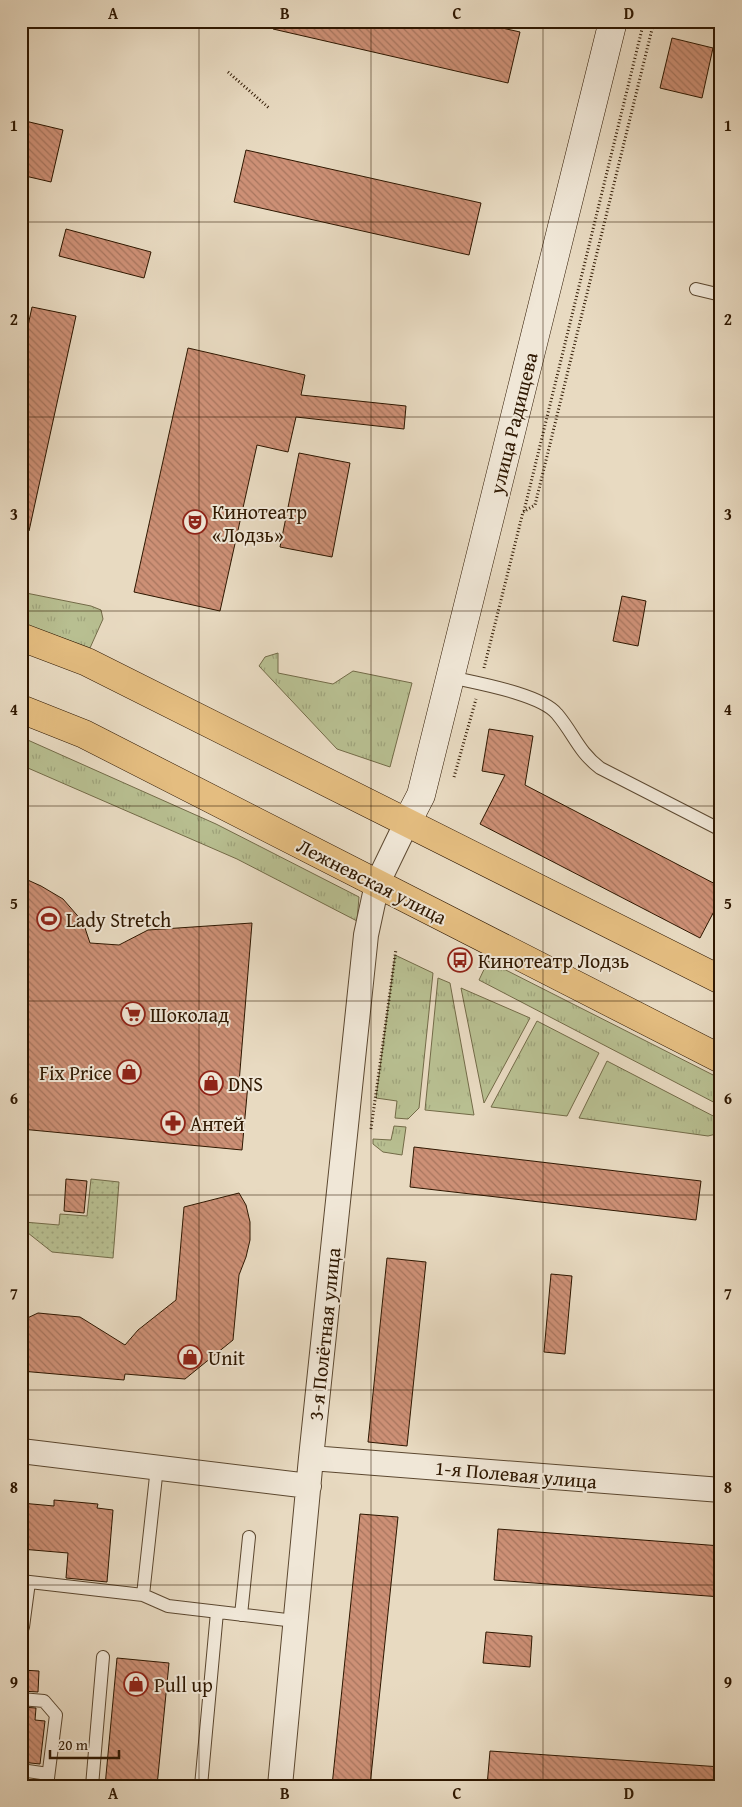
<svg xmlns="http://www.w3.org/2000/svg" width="742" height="1807" viewBox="0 0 742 1807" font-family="'Gentium Book Plus',serif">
<defs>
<pattern id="grass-tufts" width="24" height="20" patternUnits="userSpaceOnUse" patternTransform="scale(1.25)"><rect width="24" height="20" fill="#b8bf91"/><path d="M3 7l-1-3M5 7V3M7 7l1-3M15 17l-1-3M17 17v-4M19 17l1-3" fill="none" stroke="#9ea37b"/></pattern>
<pattern id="park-dots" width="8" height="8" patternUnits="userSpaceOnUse" patternTransform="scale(1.25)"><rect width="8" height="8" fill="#b8bf91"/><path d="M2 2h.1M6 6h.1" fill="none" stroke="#9ea37b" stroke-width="1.8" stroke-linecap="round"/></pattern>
<pattern id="building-back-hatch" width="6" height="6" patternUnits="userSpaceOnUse" patternTransform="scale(1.25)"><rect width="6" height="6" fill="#cd9076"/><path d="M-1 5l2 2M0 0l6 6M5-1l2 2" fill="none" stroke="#a7755e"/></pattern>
</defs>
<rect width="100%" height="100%" fill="#e8dac1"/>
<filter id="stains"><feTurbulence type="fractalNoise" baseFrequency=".004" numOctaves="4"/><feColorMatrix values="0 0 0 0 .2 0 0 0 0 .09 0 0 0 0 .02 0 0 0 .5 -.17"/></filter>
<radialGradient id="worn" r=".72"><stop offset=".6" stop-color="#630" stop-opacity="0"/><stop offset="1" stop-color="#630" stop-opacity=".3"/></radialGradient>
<path fill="url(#grass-tufts)" stroke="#736b48" d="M 21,592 L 91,606 L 101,610 L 103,619 L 90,648 L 21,623 Z
M 278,653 L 278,673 L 333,684 L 353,671 L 412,683 L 390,767 L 337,749 L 259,666 L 265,657 Z
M 21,737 L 216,824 L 359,897 L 357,921 L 237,859 L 21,765 Z
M 395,955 L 433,973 L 419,1108 L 408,1119 L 395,1118 L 397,1101 L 376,1098 Z
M 488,961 L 721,1079 L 721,1106 L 479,980 Z
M 438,978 L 450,983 L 474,1115 L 425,1110 Z
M 461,988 L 530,1018 L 484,1103 Z
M 537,1021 L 599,1053 L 567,1116 L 491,1107 Z
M 607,1061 L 719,1119 L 719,1124 L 716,1134 L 708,1136 L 579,1118 Z
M 394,1126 L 406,1127 L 402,1155 L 383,1152 L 373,1144 L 373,1139 L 391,1140 Z"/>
<path fill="url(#park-dots)" stroke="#736b48" d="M 91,1179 L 119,1182 L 113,1258 L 52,1252 L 23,1229 L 24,1222 L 59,1225 L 60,1214 L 87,1216 Z"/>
<path fill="url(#building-back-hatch)" stroke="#2e1700" d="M 274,21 L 471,21 L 520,32 L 508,83 L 273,29 Z
M 672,38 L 713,48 L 702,98 L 660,88 Z
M 21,120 L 63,130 L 51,182 L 21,175 Z
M 246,150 L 481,203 L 469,255 L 234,202 Z
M 66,229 L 151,252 L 144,278 L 59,256 Z
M 32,307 L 76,316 L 29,531 L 21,531 L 21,358 Z
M 188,348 L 305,375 L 301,395 L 406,406 L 404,429 L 296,417 L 288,452 L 257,445 L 220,611 L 134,592 Z
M 299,453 L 350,463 L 332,557 L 280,547 Z
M 622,596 L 646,601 L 638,646 L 613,641 Z
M 489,729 L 533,736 L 525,785 L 721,887 L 721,898 L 700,938 L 480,824 L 505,775 L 482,771 Z
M 21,877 L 41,886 L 63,899 L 83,922 L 90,943 L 119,945 L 148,930 L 252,923 L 239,1083 L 248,1084 L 242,1150 L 21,1129 Z
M 414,1147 L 701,1181 L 696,1220 L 410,1187 Z
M 66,1179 L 87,1181 L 84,1213 L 64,1211 Z
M 239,1193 L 246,1205 L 250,1222 L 250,1240 L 246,1257 L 239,1275 L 233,1340 L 185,1379 L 125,1374 L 124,1380 L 21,1371 L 21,1321 L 38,1313 L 80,1317 L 125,1345 L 138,1330 L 176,1300 L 184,1207 Z
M 387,1258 L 426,1262 L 407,1446 L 368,1442 Z
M 551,1274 L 572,1276 L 565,1354 L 544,1352 Z
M 54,1500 L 98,1504 L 97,1508 L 113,1510 L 107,1582 L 66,1578 L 68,1553 L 21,1549 L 21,1503 L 54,1506 Z
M 360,1514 L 398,1517 L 370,1786 L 332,1786 Z
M 498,1529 L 721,1546 L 721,1597 L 494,1580 Z
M 486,1632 L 532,1636 L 530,1667 L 483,1663 Z
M 117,1658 L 169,1663 L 157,1786 L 105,1786 Z
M 21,1670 L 39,1671 L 38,1692 L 21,1691 Z
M 21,1707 L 36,1708 L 35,1720 L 45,1721 L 40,1764 L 21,1762 Z
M 490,1751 L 721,1767 L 721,1786 L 487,1786 Z"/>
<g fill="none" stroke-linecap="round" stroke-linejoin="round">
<g stroke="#5c4830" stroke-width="14">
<path id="lane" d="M 696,289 L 721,295
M 450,677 C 476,683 541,694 557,714 C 574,734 578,751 600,768 L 721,830
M 21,1581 L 143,1595 L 168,1606 L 295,1621
M 143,1595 L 157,1467
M 241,1615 L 249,1537
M 23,1627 L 29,1582
M 21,1699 L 44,1701 L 56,1715 L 47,1786
M 21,1770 L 48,1774
M 92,1786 L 103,1657
M 201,1786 L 217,1612"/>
</g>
<g stroke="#5c4830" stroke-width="26">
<path id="street" d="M 21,1451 L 309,1486
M 311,1458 L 721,1490
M 280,1786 L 311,1458 L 366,935 L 377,884 L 407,822"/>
</g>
<g stroke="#2e1700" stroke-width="29">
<path id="secondary" d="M 407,822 L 421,795 L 613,21"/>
</g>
<g stroke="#2e1700" stroke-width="29">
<path id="highway" d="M 21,637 L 87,662 L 721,980
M 21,709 L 84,734 L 721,1059"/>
</g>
<path stroke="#2e1700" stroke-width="3" stroke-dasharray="1 2.5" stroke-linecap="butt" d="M 228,72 L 269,108
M 524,511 L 644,21
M 484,668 L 523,512 L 535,505 L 654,21
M 454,777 L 476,699
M 371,1129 L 396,949"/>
<use href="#lane" stroke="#f0e7d7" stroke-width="12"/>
<use href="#street" stroke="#f0e7d7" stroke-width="24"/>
<use href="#secondary" stroke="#f0e7d7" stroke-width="28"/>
<use href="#highway" stroke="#e4bd80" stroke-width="28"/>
</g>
<path fill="none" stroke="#2e1700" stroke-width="1" stroke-opacity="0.55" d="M 199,21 L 199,1786M 371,21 L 371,1786M 543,21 L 543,1786M 21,222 L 721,222M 21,417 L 721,417M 21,611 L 721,611M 21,806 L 721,806M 21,1001 L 721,1001M 21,1195 L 721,1195M 21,1390 L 721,1390M 21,1585 L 721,1585"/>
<defs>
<g id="theatre-ring" transform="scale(1.25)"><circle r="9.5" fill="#f0e7d7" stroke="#8f2418" stroke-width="1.5"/><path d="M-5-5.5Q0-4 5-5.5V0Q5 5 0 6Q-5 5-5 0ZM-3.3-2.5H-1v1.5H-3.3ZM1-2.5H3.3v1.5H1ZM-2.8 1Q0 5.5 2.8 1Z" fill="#8f2418"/></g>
<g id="stadium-ring" transform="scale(1.25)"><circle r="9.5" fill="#f0e7d7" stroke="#8f2418" stroke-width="1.5"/><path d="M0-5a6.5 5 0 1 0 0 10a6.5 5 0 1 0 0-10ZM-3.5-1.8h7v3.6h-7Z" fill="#8f2418"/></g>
<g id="bus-ring" transform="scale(1.25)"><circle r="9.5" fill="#f0e7d7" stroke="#8f2418" stroke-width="1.5"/><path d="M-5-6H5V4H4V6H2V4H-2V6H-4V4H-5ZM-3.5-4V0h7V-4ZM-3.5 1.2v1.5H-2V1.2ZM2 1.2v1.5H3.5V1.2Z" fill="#8f2418"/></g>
<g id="supermarket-ring" transform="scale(1.25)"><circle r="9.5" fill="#f0e7d7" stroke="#8f2418" stroke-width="1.5"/><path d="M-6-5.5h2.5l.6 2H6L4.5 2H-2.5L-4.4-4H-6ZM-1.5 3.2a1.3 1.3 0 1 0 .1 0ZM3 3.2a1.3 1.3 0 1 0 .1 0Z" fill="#8f2418"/></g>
<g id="shop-ring" transform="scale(1.25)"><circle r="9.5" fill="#f0e7d7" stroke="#8f2418" stroke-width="1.5"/><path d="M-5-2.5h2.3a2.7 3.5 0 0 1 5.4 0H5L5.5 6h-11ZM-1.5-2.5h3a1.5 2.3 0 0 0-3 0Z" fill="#8f2418"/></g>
<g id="pharmacy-ring" transform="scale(1.25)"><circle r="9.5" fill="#f0e7d7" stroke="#8f2418" stroke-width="1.5"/><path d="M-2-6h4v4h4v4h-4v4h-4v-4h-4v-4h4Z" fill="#8f2418"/></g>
</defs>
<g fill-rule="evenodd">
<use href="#theatre-ring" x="195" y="522"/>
<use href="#stadium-ring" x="49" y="919"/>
<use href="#bus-ring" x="460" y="960"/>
<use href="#supermarket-ring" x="133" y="1014"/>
<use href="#shop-ring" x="129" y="1072"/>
<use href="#shop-ring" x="211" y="1083"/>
<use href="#pharmacy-ring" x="173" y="1123"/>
<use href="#shop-ring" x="190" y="1357"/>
<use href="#shop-ring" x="136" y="1684"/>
</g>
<g text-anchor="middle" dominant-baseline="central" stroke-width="4" stroke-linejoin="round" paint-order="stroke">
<g font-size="20" fill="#2e1700" stroke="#f0e7d7">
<text transform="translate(513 423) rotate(-76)">улица Радищева</text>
<text transform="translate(372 881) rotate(27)">Лежневская улица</text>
<text transform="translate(324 1334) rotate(-84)">3-я Полётная улица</text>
<text transform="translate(516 1474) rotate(5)">1-я Полевая улица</text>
</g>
<g font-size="20" fill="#2e1700" stroke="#f0e7d7" text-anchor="start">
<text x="212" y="511">Кинотеатр<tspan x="212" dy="23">«Лодзь»</tspan></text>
<text x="66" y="919">Lady Stretch</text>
<text x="478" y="960">Кинотеатр Лодзь</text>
<text x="150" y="1014">Шоколад</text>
<text x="112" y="1072" text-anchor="end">Fix Price</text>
<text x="228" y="1083">DNS</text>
<text x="190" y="1123">Антей</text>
<text x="208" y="1357">Unit</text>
<text x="154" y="1684">Pull up</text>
</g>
</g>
<rect width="742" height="1807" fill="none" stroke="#e8dac1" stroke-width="55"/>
<path d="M50 1750v8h69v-8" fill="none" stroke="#2e1700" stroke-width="2.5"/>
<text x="58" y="1750" font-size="15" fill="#2e1700" stroke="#f0e7d7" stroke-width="4" paint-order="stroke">20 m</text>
<rect x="28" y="28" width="686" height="1752" fill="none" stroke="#2e1700" stroke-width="2"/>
<g font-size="16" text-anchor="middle" font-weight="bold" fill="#2e1700">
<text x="113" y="19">A</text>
<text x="285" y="19">B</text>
<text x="457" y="19">C</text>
<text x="629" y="19">D</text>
<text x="14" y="131">1</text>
<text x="728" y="131">1</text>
<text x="14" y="325">2</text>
<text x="728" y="325">2</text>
<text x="14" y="520">3</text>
<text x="728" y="520">3</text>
<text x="14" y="715">4</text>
<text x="728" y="715">4</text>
<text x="14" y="909">5</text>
<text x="728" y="909">5</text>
<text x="14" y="1104">6</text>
<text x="728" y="1104">6</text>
<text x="14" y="1299">7</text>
<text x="728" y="1299">7</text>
<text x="14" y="1493">8</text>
<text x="728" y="1493">8</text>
<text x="14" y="1688">9</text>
<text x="728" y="1688">9</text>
<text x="113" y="1799">A</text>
<text x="285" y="1799">B</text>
<text x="457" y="1799">C</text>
<text x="629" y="1799">D</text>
</g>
<rect width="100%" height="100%" filter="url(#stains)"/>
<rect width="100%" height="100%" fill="url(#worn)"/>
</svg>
